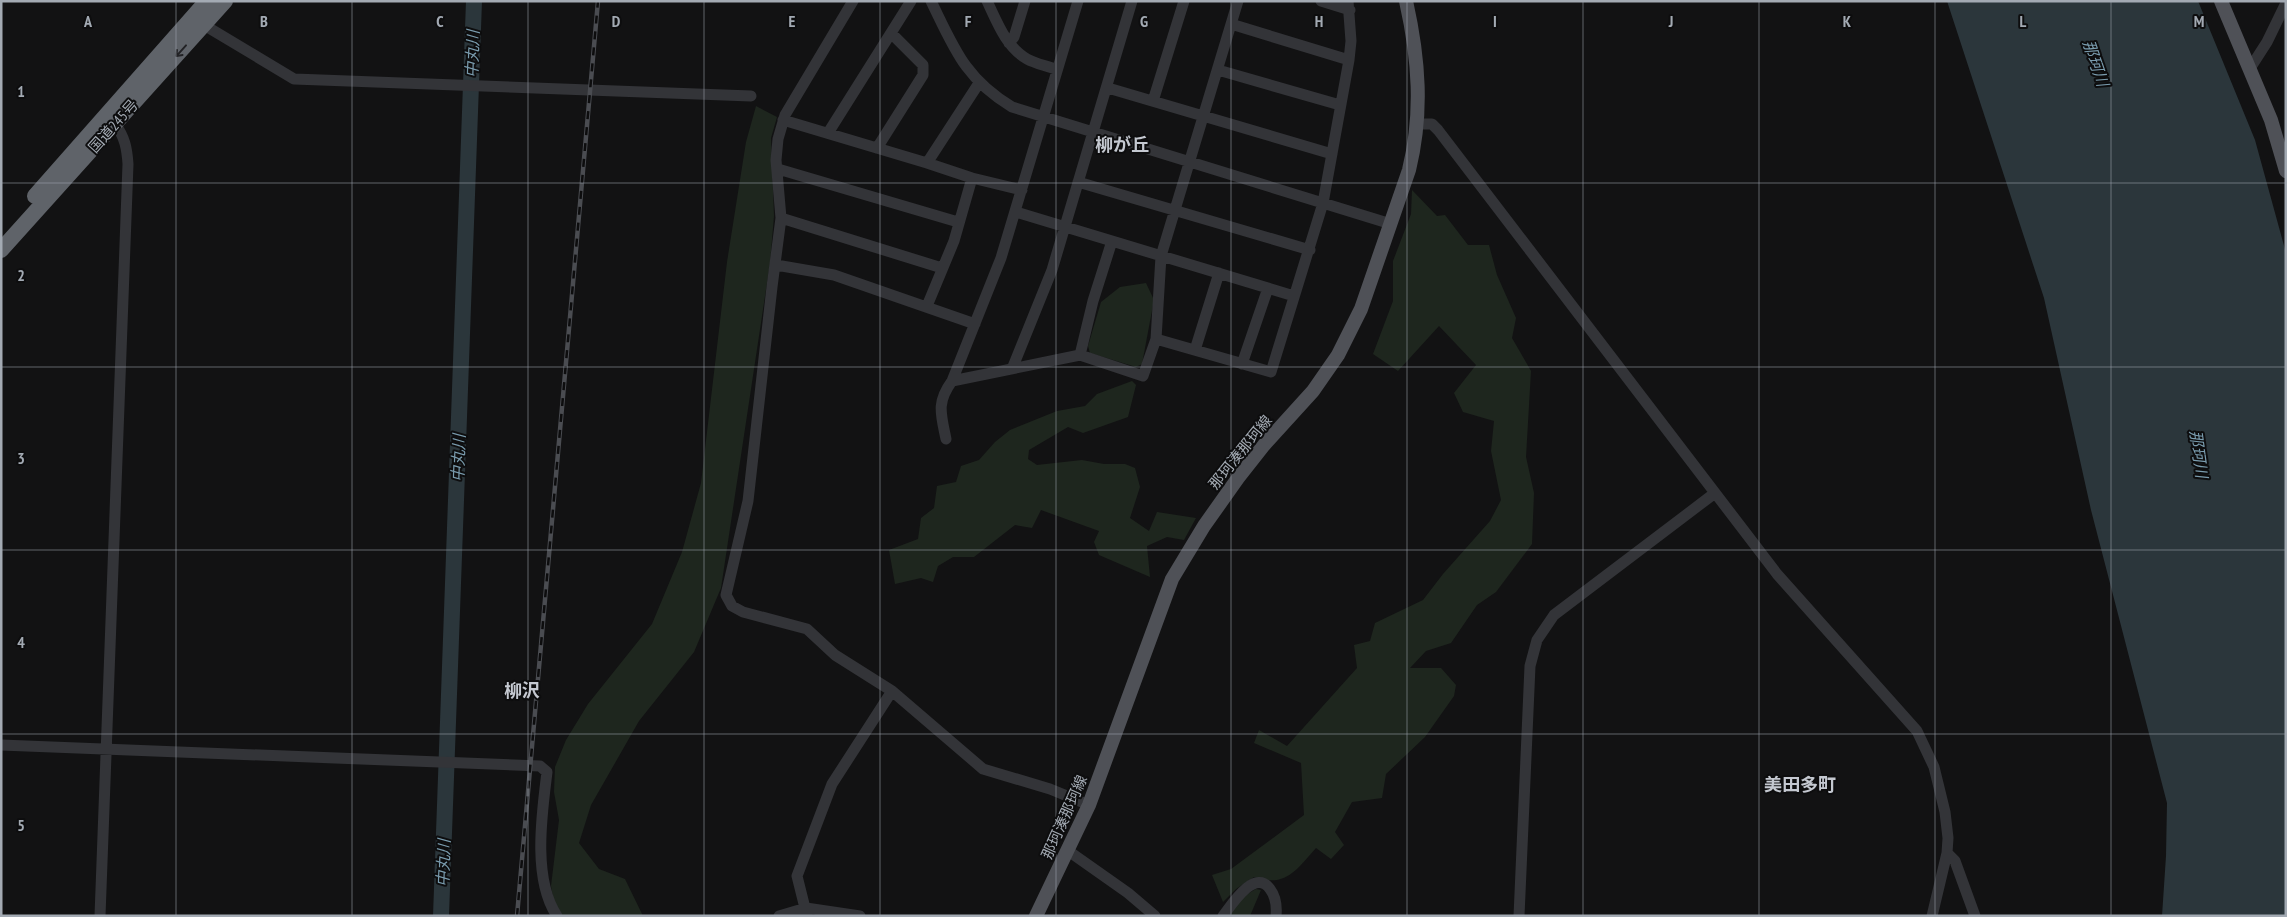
<svg xmlns="http://www.w3.org/2000/svg" width="2287" height="917" viewBox="0 0 2287 917" font-family="'PT Sans Narrow','Noto Sans JP',sans-serif">
<rect width="100%" height="100%" fill="#121213"/>
<path fill="#1e261e" d="M 756,106 L 777,117 L 771,138 L 774,216 L 770,263 L 721,588 L 694,652 L 639,721 L 591,805 L 579,843 L 599,869 L 625,879 L 643,916 L 556,916 L 551,886 L 559,820 L 554,792 L 555,767 L 566,740 L 588,704 L 652,624 L 682,552 L 701,483 L 727,262 L 746,142 Z
M 1412,190 L 1437,216 L 1445,215 L 1468,245 L 1489,245 L 1497,275 L 1516,318 L 1512,338 L 1531,371 L 1526,457 L 1534,493 L 1532,544 L 1496,592 L 1477,605 L 1451,643 L 1426,651 L 1410,668 L 1441,668 L 1456,685 L 1454,696 L 1425,737 L 1386,774 L 1382,798 L 1352,802 L 1335,832 L 1344,845 L 1331,859 L 1316,848 C 1296,870 1286,888 1254,877 L 1236,889 L 1223,902 L 1212,875 L 1231,869 L 1304,815 L 1301,763 L 1254,743 L 1259,730 L 1287,746 L 1357,668 L 1354,645 L 1370,641 L 1375,623 L 1423,600 L 1443,574 L 1490,521 L 1501,500 L 1491,451 L 1494,421 L 1463,412 L 1454,393 L 1476,365 L 1439,326 L 1398,371 L 1373,354 L 1393,301 L 1393,261 L 1411,214 Z
M 1146,283 L 1154,300 L 1142,364 L 1136,367 L 1090,353 L 1088,346 L 1101,302 L 1120,287 Z
M 1132,381 L 1136,385 L 1128,417 L 1083,433 L 1068,427 L 1029,450 L 1028,459 L 1037,465 L 1082,460 L 1104,464 L 1125,464 L 1135,468 L 1140,487 L 1130,518 L 1149,531 L 1157,512 L 1196,518 L 1184,540 L 1167,537 L 1147,546 L 1150,577 L 1099,555 L 1094,542 L 1099,531 L 1041,510 L 1032,528 L 1015,525 L 974,557 L 953,557 L 938,566 L 933,582 L 921,578 L 895,584 L 889,550 L 918,539 L 921,518 L 934,508 L 937,486 L 956,482 L 961,466 L 979,460 L 995,442 L 1010,430 L 1057,411 L 1085,406 L 1097,394 Z
M 1256,889 L 1261,890 L 1250,916 L 1228,916 L 1244,896 Z"/>
<path fill="#2b363b" d="M 1947,1 L 2198,1 L 2255,140 L 2286,253 L 2286,916 L 2162,916 L 2166,856 L 2167,803 L 2091,510 L 2044,298 Z"/>
<g fill="none" stroke-linecap="round" stroke-linejoin="round">
<path stroke="#2b363b" stroke-width="16" d="M 441,916 L 474,1"/>
<path stroke="#333438" stroke-width="11" d="M 853,1 L 785,115 L 778,139 L 776,160 L 781,218 L 772,287 L 748,501 L 726,595 L 732,606 L 743,612 L 807,629 L 835,655 L 892,691 L 983,769 L 1050,789 L 1089,805
M 931,1 C 954,48 965,79 1012,107 L 1391,224
M 987,1 C 997,22 1006,47 1027,59 C 1036,64 1048,66 1057,70
M 1321,1 L 1350,10
M 1231,24 L 1349,60
M 204,25 L 294,79 L 751,96
M 1009,43 L 1014,37 L 1025,1
M 1218,70 L 1340,105
M 2249,70 L 2267,42 L 2286,3
M 1108,88 L 1332,154
M 1153,101 L 1184,1
M 783,120 L 927,163 L 972,178 L 1022,190
M 1418,124 L 1432,124 L 1438,130 L 1777,574 L 1917,731 L 1934,767 L 1945,812 L 1948,838 L 1947,853 L 1932,916
M 828,133 L 911,1
M 877,148 L 923,75 L 923,65 L 891,33
M 927,163 L 979,83
M 778,169 L 958,222
M 1078,182 L 1310,250
M 1016,212 L 1294,296
M 781,218 L 942,268
M 776,265 L 834,275 L 975,324
M 927,306 L 954,241 L 972,178
M 1156,339 L 1271,372 L 1323,203 L 1349,60 L 1351,41 L 1348,1
M 1195,350 L 1219,273
M 1080,355 L 1093,301 L 1112,241
M 1242,364 L 1268,288
M 1012,369 L 1052,270 L 1132,1
M 952,381 L 1080,355 L 1143,376 L 1156,339 L 1161,256 L 1238,1
M 946,439 C 941,414 936,403 952,381 L 1001,258 L 1078,1
M 1,745 L 540,766 L 547,772 C 542,813 532,879 557,916
M 1067,850 L 1128,893 L 1155,916
M 1947,853 L 1955,861 L 1975,916
M 100,916 L 128,164 C 127,149 125,137 115,124
M 779,916 L 806,908 L 860,916
M 807,916 L 797,876 L 832,784 L 892,691
M 1223,916 C 1232,904 1255,868 1270,889 C 1276,897 1277,906 1276,916
M 1519,916 L 1530,666 L 1537,640 L 1554,615 L 1715,493"/>
<path stroke="#4f5157" stroke-width="14" d="M 2221,1 L 2271,120 L 2286,171
M 1036,916 L 1089,805 L 1172,579 L 1204,526 L 1238,478 L 1264,445 L 1313,391 L 1338,355 L 1361,309 L 1409,170 C 1423,113 1419,59 1406,1"/>
<path stroke="#5f6369" stroke-width="16" d="M 35,196 L 207,1
M 1,250 L 225,1"/>
<g stroke="#4a4c51" stroke-width="4.5">
<path id="rail" d="M 517,916 L 598,1"/>
</g>
<use href="#rail" stroke="#0d0d0e" stroke-width="2.5" stroke-dasharray="8" stroke-linecap="butt"/>
</g>
<defs><path id="oneway-shaft" d="M-6 0H5M1.5-3L5.5 0L1.5 3" fill="none" stroke-width="1.6" stroke-linecap="round" stroke-linejoin="round" transform="scale(1.25)"/></defs>
<use stroke="#222225" href="#oneway-shaft" transform="translate(181 51) rotate(132)"/>
<path fill="none" stroke="#a3aab3" stroke-width="1" stroke-opacity="0.55" d="M 176,1 L 176,916M 352,1 L 352,916M 528,1 L 528,916M 704,1 L 704,916M 880,1 L 880,916M 1056,1 L 1056,916M 1231,1 L 1231,916M 1407,1 L 1407,916M 1583,1 L 1583,916M 1759,1 L 1759,916M 1935,1 L 1935,916M 2111,1 L 2111,916M 1,183 L 2286,183M 1,367 L 2286,367M 1,550 L 2286,550M 1,734 L 2286,734"/>
<g text-anchor="middle" dominant-baseline="central" stroke-width="4" stroke-linejoin="round" paint-order="stroke">
<g font-size="15" fill="#a3aab3" stroke="#0d0d0e">
<text transform="translate(113 126) rotate(-48)">国道245号</text>
<text transform="translate(1240 452) rotate(-51)">那珂湊那珂線</text>
<text transform="translate(1064 817) rotate(-66)">那珂湊那珂線</text>
</g>
<g font-size="16" font-style="italic" fill="#7a9cae" stroke="#0d0d0e">
<text transform="translate(472 54) rotate(-88)">中丸川</text>
<text transform="translate(2096 63) rotate(71)">那珂川</text>
<text transform="translate(2199 454) rotate(82)">那珂川</text>
<text transform="translate(458 458) rotate(-88)">中丸川</text>
<text transform="translate(443 863) rotate(-88)">中丸川</text>
</g>
<g font-size="18" font-weight="bold" fill="#c4c8d0" stroke="#0d0d0e">
<text x="1122" y="144">柳が丘</text>
<text x="522" y="690">柳沢</text>
<text x="1800" y="784">美田多町</text>
</g>
</g>
<g font-size="16" text-anchor="middle" font-weight="bold" fill="#a3aab3" stroke="#0d0d0e" stroke-width="4" stroke-linejoin="round" paint-order="stroke">
<text x="88" y="27">A</text>
<text x="264" y="27">B</text>
<text x="440" y="27">C</text>
<text x="616" y="27">D</text>
<text x="792" y="27">E</text>
<text x="968" y="27">F</text>
<text x="1144" y="27">G</text>
<text x="1319" y="27">H</text>
<text x="1495" y="27">I</text>
<text x="1671" y="27">J</text>
<text x="1847" y="27">K</text>
<text x="2023" y="27">L</text>
<text x="2199" y="27">M</text>
<text x="21" y="97">1</text>
<text x="21" y="281">2</text>
<text x="21" y="464">3</text>
<text x="21" y="648">4</text>
<text x="21" y="831">5</text>
</g>
<rect width="2287" height="917" fill="none" stroke="#a3aab3" stroke-width="5"/>
</svg>
